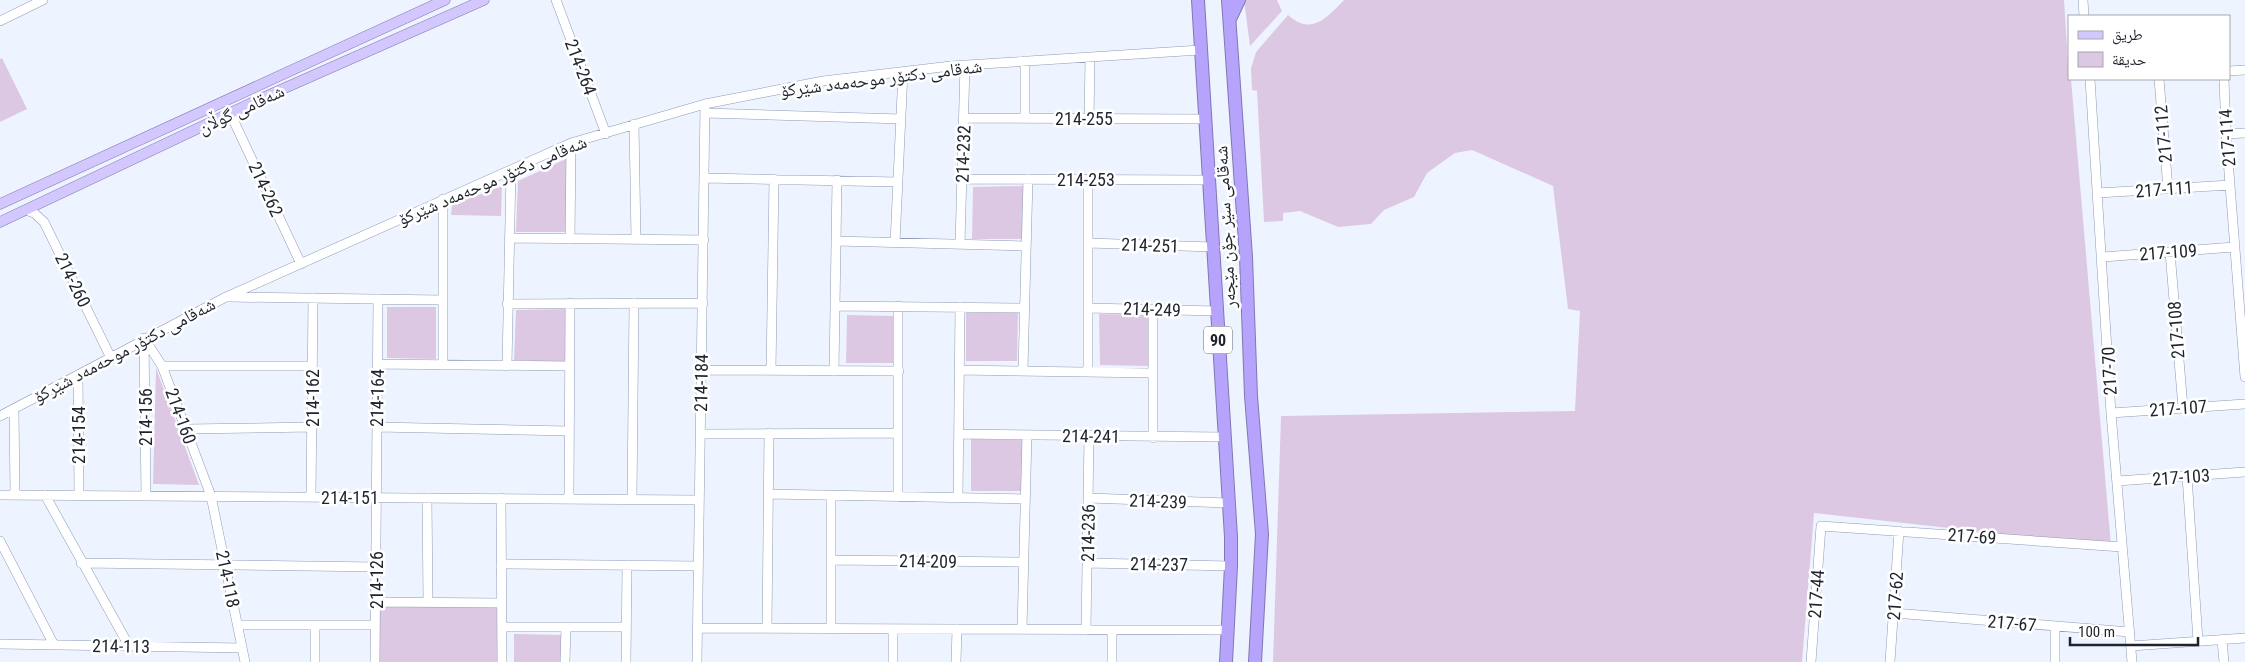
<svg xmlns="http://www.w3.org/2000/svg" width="2245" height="662" viewBox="0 0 2245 662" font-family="'Roboto Condensed','Noto Naskh Arabic',sans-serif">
<rect width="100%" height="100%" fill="#eef4ff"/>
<path fill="#ddc8e3" d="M 1244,0 L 1277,0 L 1282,11 L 1250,46 Z
M 1344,0 L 2064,0 L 2069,79 L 2071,79 L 2111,546 L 1814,513 L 1802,662 L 1273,662 L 1281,416 L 1575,411 L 1580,311 L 1568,309 L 1553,186 L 1472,150 L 1455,153 L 1427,173 L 1414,197 L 1384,210 L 1371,224 L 1338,227 L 1300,211 L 1283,213 L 1283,221 L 1264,222 L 1257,91 L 1252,90 L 1251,68 L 1256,52 L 1288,15 C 1311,36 1327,18 1344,0 Z
M 2,58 L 27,109 L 0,122 L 0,59 Z
M 568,158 L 568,232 L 516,232 L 518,181 Z
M 502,186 L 501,216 L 451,215 L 452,205 Z
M 1023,186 L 1023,239 L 972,239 L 973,187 Z
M 387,307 L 436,307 L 436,359 L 387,358 Z
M 567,309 L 565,362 L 514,360 L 516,310 Z
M 966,313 L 1018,313 L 1017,361 L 966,361 Z
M 1099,314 L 1150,315 L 1148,366 L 1100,365 Z
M 847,315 L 895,316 L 894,363 L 846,363 Z
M 156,368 L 199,485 L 153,484 Z
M 971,439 L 1023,440 L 1024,491 L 971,491 Z
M 376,602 L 502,603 L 502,662 L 375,662 Z
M 514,634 L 563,635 L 563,662 L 514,662 Z"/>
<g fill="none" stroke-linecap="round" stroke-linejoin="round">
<g stroke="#8f9bb4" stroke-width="10">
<path id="minor" d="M 556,0 L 606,134
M 2083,0 L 2084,16
M 0,21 L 43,0
M 2229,71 L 2245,70
M 2090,79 L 2111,413 L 2132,662
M 2159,79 L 2168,189
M 2224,79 L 2226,134 L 2245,377
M 230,113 L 301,264
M 705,113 L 901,119
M 964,118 L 1205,119
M 1025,118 L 1025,61
M 1089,118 L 1090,58
M 634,124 L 636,240
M 2226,134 L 2245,133
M 704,178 L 898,182
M 962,179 L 1209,180
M 1088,179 L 1088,372
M 2098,193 L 2230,185
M 443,199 L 443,365
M 26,210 L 34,213 L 44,222 L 111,358
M 509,238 L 704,240
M 570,239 L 571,143
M 836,241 L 1026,246
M 895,243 L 903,72
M 960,243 L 965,65
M 1088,243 L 1213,247
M 2170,252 L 2183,408
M 2103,257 L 2234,247
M 229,297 L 442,300
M 507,304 L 703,303
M 836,306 L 1024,308
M 1088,308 L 1217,311
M 144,338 L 162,366 L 211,496 L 245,662
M 144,339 L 146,496
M 377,364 L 569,366
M 507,365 L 511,171
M 162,366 L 312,366
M 701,370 L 899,371
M 959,370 L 1152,373
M 1023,370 L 1028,179
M 771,371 L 774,179
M 834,371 L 837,180
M 78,375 L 79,495
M 14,409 L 15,495
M 2111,413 L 2245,404
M 0,416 L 226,297 L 571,143 L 705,104 L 823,81 L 951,66 L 1200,50
M 377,427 L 569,431
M 186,429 L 312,427
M 701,434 L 898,433
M 959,434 L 1224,437
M 1153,438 L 1153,309
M 2187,476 L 2198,641
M 2117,481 L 2245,472
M 768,494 L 1025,499
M 0,495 L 699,500
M 45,495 L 129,646
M 831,496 L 831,628
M 311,497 L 313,298
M 898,497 L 898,306
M 427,498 L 428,602
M 501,498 L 502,662
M 958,498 L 960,307
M 1088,498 L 1228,503
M 569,499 L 570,303
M 632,499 L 634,303
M 0,541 L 54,645
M 831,560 L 1024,562
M 81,563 L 376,567
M 1087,563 L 1231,566
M 501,564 L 698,566
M 376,602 L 502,603
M 1894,613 L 2130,632
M 238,625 L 375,625
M 315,626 L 315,662
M 502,627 L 626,627
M 698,628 L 1227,630
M 767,628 L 769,433
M 893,629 L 893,662
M 1022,629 L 1027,435
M 1086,630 L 1089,436
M 2222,640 L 2224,662
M 0,644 L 242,648
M 2131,646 L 2245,638
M 375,662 L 378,299
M 565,662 L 566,627
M 626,662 L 627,565
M 697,662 L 705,104
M 956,662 L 957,629
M 1112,662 L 1112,630
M 1811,662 L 1821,526 L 2122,547
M 1890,662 L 1899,531
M 2055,662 L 2055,626"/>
</g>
<g stroke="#8177b4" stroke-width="11">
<path id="major" d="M 0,204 L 445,0
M 0,222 L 260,99 L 484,0"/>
</g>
<g stroke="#8177b4" stroke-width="14">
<path id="highway" d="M 1198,0 L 1231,537 L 1231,566 L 1226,662
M 1228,0 L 1246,257 L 1251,396 L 1262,534 L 1255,662
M 1230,19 L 1239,0"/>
</g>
<use href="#minor" stroke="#fff" stroke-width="9"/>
<use href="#major" stroke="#d3c8fd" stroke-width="10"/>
<use href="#highway" stroke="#b6a4fc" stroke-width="12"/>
</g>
<g text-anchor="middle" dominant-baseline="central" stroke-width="5" stroke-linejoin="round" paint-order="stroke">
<rect fill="#fff" stroke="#62656c" stroke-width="1" x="1204" y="326.5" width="28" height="27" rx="4"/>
<g font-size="16" font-weight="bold" fill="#1e232d">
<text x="1218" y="340">90</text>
</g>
<g font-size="18" fill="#1e232d" stroke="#fff">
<text transform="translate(581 67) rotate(69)">214-264</text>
<text transform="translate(881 78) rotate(-7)">شەقامی دکتۆر موحەمەد شێرکۆ</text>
<text transform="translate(241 109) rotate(-25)">شەقامی گوڵان</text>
<text x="1084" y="118">214-255</text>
<text transform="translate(2163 134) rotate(-95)">217-112</text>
<text transform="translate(2227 138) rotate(-94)">217-114</text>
<text transform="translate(963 154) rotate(-88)">214-232</text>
<text x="1086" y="179">214-253</text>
<text transform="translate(492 180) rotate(-23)">شەقامی دکتۆر موحەمەد شێرکۆ</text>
<text transform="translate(266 189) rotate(65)">214-262</text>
<text transform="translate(2164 189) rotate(-4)">217-111</text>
<text transform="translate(1225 227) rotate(-93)">شەقامی سێر جۆن مێجەر</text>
<text transform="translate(1150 245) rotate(2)">214-251</text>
<text transform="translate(2168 252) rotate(-4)">217-109</text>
<text transform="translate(73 280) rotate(64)">214-260</text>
<text transform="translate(1152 309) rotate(2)">214-249</text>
<text transform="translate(2176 330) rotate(-94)">217-108</text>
<text transform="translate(124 350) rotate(-28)">شەقامی دکتۆر موحەمەد شێرکۆ</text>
<text transform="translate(2109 371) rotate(-93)">217-70</text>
<text transform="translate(701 383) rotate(-89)">214-184</text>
<text transform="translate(312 398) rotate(-90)">214-162</text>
<text transform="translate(377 398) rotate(-89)">214-164</text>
<text transform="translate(2178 408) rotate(-4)">217-107</text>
<text transform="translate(181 416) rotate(70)">214-160</text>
<text transform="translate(145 417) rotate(-90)">214-156</text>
<text transform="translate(78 435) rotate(-90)">214-154</text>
<text transform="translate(1091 436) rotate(1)">214-241</text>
<text transform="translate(2181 477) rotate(-4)">217-103</text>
<text x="350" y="497">214-151</text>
<text transform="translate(1158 501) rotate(2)">214-239</text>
<text transform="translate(1088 533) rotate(-89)">214-236</text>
<text transform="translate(1972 536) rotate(4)">217-69</text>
<text transform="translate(928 561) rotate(1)">214-209</text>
<text transform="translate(1159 564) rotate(1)">214-237</text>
<text transform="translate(228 579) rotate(78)">214-118</text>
<text transform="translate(376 580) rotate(-90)">214-126</text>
<text transform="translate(1816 594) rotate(-86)">217-44</text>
<text transform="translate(1895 596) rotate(-86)">217-62</text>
<text transform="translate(2012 623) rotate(5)">217-67</text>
<text transform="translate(121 646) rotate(1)">214-113</text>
</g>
</g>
<rect x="2068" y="15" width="162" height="65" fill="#ffffff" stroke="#a5a7ab"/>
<rect x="2078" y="31" width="25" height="8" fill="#d3c8fd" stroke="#a5a7ab"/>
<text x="2112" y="40" font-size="15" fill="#1e232d">طريق</text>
<rect x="2078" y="52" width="25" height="15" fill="#ddc8e3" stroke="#a5a7ab"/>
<text x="2112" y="65" font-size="15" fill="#1e232d">حديقة</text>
<path d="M2070 637v8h128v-8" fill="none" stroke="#1e232d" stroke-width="2.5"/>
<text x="2078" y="637" font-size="15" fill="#1e232d" stroke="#ffffff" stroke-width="4" paint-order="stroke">100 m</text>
</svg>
